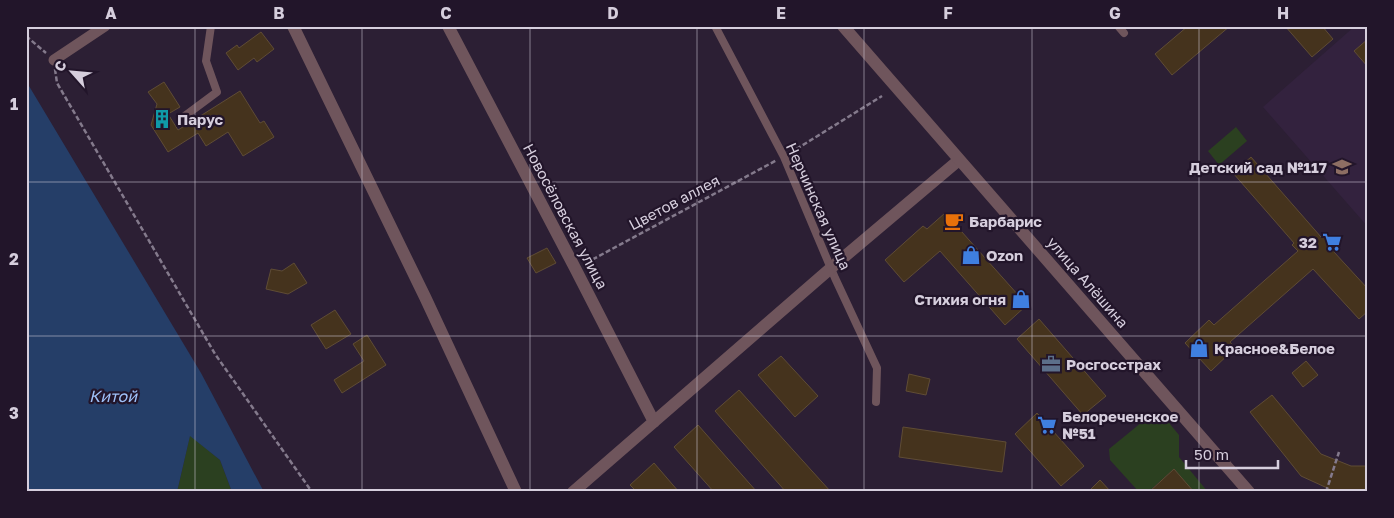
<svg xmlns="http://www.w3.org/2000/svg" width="1394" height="518" viewBox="0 0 1394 518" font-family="'Golos Text',sans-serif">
<rect width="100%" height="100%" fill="#2c1f34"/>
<path fill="#33223e" d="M 1355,26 L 1368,26 L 1368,227 L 1263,107 Z"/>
<path fill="#2b4020" d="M 1236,127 L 1247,141 L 1219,165 L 1208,151 Z
M 1147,418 L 1165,418 L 1179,435 L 1179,457 L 1208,492 L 1194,492 L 1174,469 L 1148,492 L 1139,492 L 1110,460 L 1109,449 Z
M 190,435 L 220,460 L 232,492 L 177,492 Z"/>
<path fill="#253e68" d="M 26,81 L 201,373 L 264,492 L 232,492 L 220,460 L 190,436 L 177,492 L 26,492 Z"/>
<path fill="#45331d" stroke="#5f4c35" d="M 1188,26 L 1230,26 L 1172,75 L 1155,54 Z
M 1285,26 L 1322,26 L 1333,39 L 1312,57 Z
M 261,32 L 274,49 L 257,62 L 254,58 L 238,70 L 226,53 L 237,45 L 239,48 Z
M 1368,39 L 1368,67 L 1354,51 Z
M 164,82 L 180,107 L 168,114 L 178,130 L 240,91 L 260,123 L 264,121 L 274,137 L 243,156 L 228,132 L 206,146 L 198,133 L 168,152 L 151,125 L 157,104 L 148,92 Z
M 1251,157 L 1321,237 L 1325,234 L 1338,248 L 1334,252 L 1368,289 L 1368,311 L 1359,319 L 1313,269 L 1230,342 L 1235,348 L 1211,371 L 1185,343 L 1209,320 L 1214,325 L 1298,251 L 1292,245 L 1294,243 L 1233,173 Z
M 945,213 L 1027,305 L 1005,325 L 940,251 L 904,282 L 885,260 L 923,226 L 927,229 Z
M 547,248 L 556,263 L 536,273 L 527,258 Z
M 294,263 L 307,283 L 288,294 L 266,289 L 271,269 L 282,271 Z
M 335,310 L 351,334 L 326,349 L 311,325 Z
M 1039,319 L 1106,396 L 1083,415 L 1017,339 Z
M 367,335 L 386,365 L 342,393 L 334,380 L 364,361 L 353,344 Z
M 781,356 L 818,396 L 795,417 L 758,375 Z
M 1306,361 L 1318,375 L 1303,387 L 1292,373 Z
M 909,374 L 930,379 L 926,395 L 906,391 Z
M 739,390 L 812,471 L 831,492 L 786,492 L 715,411 Z
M 1272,395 L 1321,454 L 1351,466 L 1368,466 L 1368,492 L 1336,492 L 1301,476 L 1250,412 Z
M 1037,413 L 1084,466 L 1061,486 L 1015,434 Z
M 698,425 L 757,492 L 714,492 L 674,447 Z
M 903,427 L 1006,442 L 1002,472 L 899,457 Z
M 654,463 L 679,492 L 637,492 L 630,485 Z
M 1174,469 L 1194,492 L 1149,492 Z
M 1100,480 L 1111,492 L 1088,492 Z"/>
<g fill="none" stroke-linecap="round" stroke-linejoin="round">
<path stroke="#847a8c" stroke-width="2.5" stroke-dasharray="5 2.5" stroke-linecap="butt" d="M 26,36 L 46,53
M 55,69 L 57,83 L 215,354 L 312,492
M 790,153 L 882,96
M 586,263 L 777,160
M 1326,492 L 1339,452"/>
<path stroke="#6f555c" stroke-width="8" d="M 715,26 L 784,157 L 835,278 L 877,368 L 876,402
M 1118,26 L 1124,33
M 182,118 L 217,92 L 206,61 L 211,26"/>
<path stroke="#6f555c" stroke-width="11" d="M 54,60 L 105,26"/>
<path stroke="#6f555c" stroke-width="12" d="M 293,26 L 425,297 L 516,492
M 448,26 L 575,268 L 654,422
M 573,492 L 831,268 L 959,160"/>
<path stroke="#6f555c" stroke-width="12" d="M 843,26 L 1249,492"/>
</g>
<path fill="none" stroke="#d6cedd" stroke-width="1" stroke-opacity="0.55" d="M 195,26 L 195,492M 362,26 L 362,492M 530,26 L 530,492M 697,26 L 697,492M 864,26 L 864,492M 1032,26 L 1032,492M 1199,26 L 1199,492M 26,182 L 1368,182M 26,336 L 1368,336"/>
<defs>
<g id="building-bare" transform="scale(1.5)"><path d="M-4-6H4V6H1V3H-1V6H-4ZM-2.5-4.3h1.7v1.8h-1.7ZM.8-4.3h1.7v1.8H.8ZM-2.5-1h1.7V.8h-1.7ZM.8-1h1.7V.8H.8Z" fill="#0f9aa8" stroke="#22152a" stroke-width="2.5" paint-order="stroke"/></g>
<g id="school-bare" transform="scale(1.5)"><path d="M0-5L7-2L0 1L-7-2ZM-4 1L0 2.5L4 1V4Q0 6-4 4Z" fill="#8d6e63" stroke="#22152a" stroke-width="2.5" paint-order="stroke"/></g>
<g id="cafe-bare" transform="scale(1.5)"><path d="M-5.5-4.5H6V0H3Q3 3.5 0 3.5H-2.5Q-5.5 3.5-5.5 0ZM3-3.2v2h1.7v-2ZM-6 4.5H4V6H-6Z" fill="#e8710a" stroke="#22152a" stroke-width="2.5" paint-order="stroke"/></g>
<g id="supermarket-bare" transform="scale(1.5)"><path d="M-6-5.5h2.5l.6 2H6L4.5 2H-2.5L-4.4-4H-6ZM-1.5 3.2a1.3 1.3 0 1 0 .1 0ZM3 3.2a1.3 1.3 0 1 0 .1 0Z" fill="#3f7fe0" stroke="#22152a" stroke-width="2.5" paint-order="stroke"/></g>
<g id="shop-bare" transform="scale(1.5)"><path d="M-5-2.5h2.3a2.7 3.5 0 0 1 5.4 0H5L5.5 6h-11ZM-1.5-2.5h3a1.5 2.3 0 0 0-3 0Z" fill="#3f7fe0" stroke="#22152a" stroke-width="2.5" paint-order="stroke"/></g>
<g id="office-bare" transform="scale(1.5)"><path d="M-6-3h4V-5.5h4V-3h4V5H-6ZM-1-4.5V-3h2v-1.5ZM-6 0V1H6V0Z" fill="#5c6f8a" stroke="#22152a" stroke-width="2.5" paint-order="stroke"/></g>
</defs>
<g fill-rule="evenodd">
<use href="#building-bare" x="162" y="119"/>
<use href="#school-bare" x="1342" y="167"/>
<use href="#cafe-bare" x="954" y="221"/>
<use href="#supermarket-bare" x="1332" y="242"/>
<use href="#shop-bare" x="971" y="255"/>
<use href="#shop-bare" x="1021" y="299"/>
<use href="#shop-bare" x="1199" y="348"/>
<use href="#office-bare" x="1051" y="364"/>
<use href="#supermarket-bare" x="1047" y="425"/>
</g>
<g text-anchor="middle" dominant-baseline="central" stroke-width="4.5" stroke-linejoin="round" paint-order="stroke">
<g font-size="15" font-weight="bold" fill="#d6cedd" stroke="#22152a" text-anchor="start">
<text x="177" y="119">Парус</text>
<text x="1327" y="167" text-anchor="end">Детский сад №117</text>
<text x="969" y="221">Барбарис</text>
<text x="1317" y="242" text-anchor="end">32</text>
<text x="986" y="255">Ozon</text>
<text x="1006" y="299" text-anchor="end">Стихия огня</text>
<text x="1214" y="348">Красное&amp;Белое</text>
<text x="1066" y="364">Росгосстрах</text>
<text x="1062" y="416">Белореченское<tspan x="1062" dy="17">№51</tspan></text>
</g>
<g font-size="15" fill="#d6cedd" stroke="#22152a">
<text transform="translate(674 202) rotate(-28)">Цветов аллея</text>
<text transform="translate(819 206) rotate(66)">Нерчинская улица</text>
<text transform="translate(566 216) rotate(62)">Новосёловская улица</text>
<text transform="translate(1088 282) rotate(49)">улица Алёшина</text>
</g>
<g font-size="16" font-style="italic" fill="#9ec0f8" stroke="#22152a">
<text x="113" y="396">Китой</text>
</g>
</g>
<rect width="1394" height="518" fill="none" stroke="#22152a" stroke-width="55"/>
<g transform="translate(72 72) rotate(297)" stroke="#22152a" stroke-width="4" paint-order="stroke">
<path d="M0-4L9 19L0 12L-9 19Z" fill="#d6cedd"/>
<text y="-8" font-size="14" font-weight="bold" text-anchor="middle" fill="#d6cedd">С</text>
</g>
<path d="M1186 460v8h92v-8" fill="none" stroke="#d6cedd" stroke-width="2.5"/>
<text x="1194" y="460" font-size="15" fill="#d6cedd" stroke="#22152a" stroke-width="4" paint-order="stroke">50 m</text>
<rect x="28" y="28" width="1338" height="462" fill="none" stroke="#d6cedd" stroke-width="2"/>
<g font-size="16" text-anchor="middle" font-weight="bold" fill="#d6cedd">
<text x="111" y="19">A</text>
<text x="279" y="19">B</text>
<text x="446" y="19">C</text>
<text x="613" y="19">D</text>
<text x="781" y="19">E</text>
<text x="948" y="19">F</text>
<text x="1115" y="19">G</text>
<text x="1283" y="19">H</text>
<text x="14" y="110">1</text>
<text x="14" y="265">2</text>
<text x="14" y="419">3</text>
</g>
</svg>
